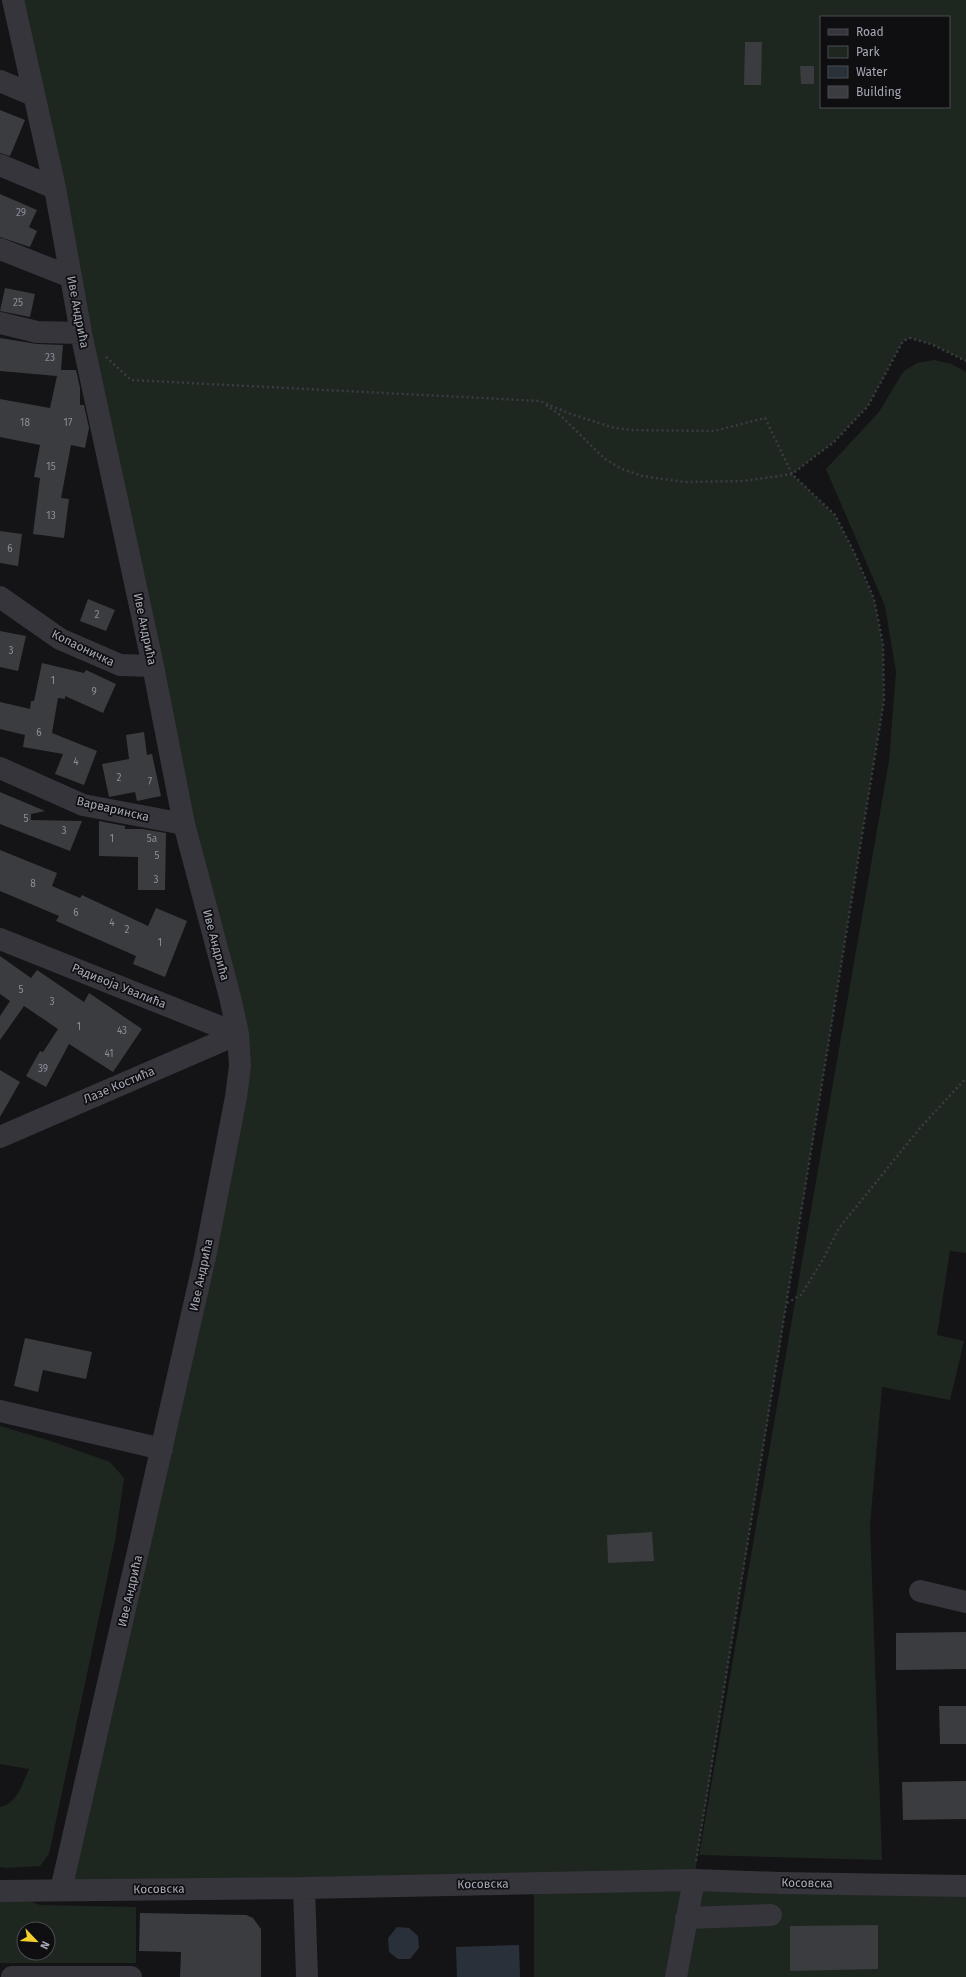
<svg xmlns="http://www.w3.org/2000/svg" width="966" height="1977" viewBox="0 0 966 1977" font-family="'Fira Sans',sans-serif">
<rect width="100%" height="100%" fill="#141416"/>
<path fill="#1e2620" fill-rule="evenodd" d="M 13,0 L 966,0 L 966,361 L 931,344 L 910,338 L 903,341 L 868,406 L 834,442 L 792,474 L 835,515 L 855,554 L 874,599 L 883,644 L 884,700 L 694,1879 L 966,1886 L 966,1977 L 534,1977 L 534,1883 L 61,1890 L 240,1066 ZM 821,17 L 949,17 L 949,107 L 821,107 Z
M 934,360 L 951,364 L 966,372 L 966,1253 L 950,1251 L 937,1335 L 964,1341 L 950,1400 L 882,1387 L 870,1525 L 882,1860 L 699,1855 L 889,761 L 896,672 L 885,606 L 826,469 L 879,412 L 900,377 L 904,371 L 917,363 Z
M 0,1426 L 51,1441 L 110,1462 L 124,1478 L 115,1541 L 49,1854 L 40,1866 L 4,1868 L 0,1867 L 0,1807 C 18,1803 22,1784 29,1769 L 0,1764 Z
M 0,1901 L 29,1901 L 40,1905 L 136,1907 L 136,1963 L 0,1963 ZM 24,1929 L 48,1929 L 48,1953 L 24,1953 Z"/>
<path fill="#2a303a" d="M 397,1927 L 409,1928 L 418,1936 L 419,1948 L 410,1959 L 398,1959 L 389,1952 L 388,1938 Z
M 519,1945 L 520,1977 L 457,1977 L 456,1947 Z"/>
<path fill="#3b3c40" d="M 745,42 L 762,42 L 761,85 L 744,85 Z
M 800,66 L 814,66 L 814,84 L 801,84 Z
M 0,110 L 25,120 L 10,156 L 0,153 Z
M 0,194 L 37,210 L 29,227 L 37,231 L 30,247 L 0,237 Z
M 5,288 L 35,294 L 30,317 L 0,311 Z
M 0,338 L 37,344 L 63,345 L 61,370 L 76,370 L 80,388 L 80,405 L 84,405 L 89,428 L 85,448 L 71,445 L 61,498 L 69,499 L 64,538 L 33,534 L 40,478 L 34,477 L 40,445 L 0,437 L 0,399 L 50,408 L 57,376 L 0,371 Z
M 0,531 L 22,534 L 18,566 L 0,563 Z
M 88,599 L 115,610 L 106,631 L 80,621 Z
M 0,631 L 26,636 L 18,671 L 0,667 Z
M 42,663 L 84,673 L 86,670 L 116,684 L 103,713 L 65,696 L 65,699 L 58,698 L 52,733 L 97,751 L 84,785 L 55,774 L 63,754 L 23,747 L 25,735 L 0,729 L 0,702 L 30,709 L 31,701 L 34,701 Z
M 144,732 L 147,755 L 152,754 L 161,796 L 137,801 L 135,792 L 109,797 L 102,764 L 129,759 L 126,735 Z
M 0,792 L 45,811 L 31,814 L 31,820 L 82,821 L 70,851 L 0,824 Z
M 99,821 L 125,826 L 125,829 L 142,829 L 166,833 L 165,890 L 138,890 L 138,857 L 99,856 Z
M 0,850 L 57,873 L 52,886 L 80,898 L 82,895 L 148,926 L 156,908 L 187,921 L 165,977 L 133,964 L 136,956 L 56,921 L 59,916 L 0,891 Z
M 0,956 L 31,978 L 37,970 L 84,1002 L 89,993 L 142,1029 L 113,1072 L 69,1044 L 46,1087 L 26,1076 L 40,1051 L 43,1052 L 58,1029 L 24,1006 L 0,1040 L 0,1016 L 10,1001 L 0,994 Z
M 0,1070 L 20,1082 L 0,1117 Z
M 25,1338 L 92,1352 L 86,1379 L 43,1370 L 38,1392 L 14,1386 Z
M 652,1532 L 654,1561 L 608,1563 L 607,1535 Z
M 966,1632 L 966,1669 L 896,1670 L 896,1633 Z
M 939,1706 L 966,1706 L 966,1744 L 940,1744 Z
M 966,1781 L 966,1819 L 903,1820 L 902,1782 Z
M 140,1913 L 246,1915 L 253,1918 L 261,1929 L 261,1977 L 180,1977 L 181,1952 L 139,1951 Z
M 878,1925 L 878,1969 L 790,1971 L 790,1926 Z"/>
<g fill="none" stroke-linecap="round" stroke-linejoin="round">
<path stroke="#3b3c42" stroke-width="2.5" stroke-dasharray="2 3" stroke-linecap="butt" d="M 106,357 L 131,380 L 540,401 L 568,413 L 611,427 L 630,430 L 714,431 L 765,418 L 792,474 L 835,515 L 855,554 L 874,599 L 883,644 L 884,700 L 696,1861
M 546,405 L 560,415 L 605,459 L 622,469 L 642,476 L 685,482 L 744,481 L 792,474 L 834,442 L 868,406 L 903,341 L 910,338 L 931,344 L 966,361
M 787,1303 L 801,1295 L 822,1261 L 839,1228 L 920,1128 L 966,1078"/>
<path stroke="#35353b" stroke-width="22" d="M 13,0 L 55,188 L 81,333 L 153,666 L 184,824 L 230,997 L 238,1034 L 240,1066 L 236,1097 L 205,1257 L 61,1890
M 0,81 L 33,95
M 0,165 L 55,188
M 0,249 L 71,277
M 0,323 L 37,332 L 81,333
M 0,597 L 60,639 L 120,665 L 153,666
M 0,768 L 83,805 L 184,824
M 0,939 L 238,1034
M 0,1137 L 238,1034
M 0,1411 L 162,1449
M 920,1591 L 966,1602
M 304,1888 L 307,1977
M 0,1891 L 304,1888 L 694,1880 L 781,1883 L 966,1886
M 686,1918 L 771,1915
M 12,1977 L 131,1977
M 676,1977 L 694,1880"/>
</g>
<g text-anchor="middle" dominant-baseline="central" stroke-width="3.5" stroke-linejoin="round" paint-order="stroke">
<g font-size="10" fill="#8b8d98">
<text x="21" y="213">29</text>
<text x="18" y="303">25</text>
<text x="50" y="358">23</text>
<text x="25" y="423">18</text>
<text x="68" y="423">17</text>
<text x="51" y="467">15</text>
<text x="51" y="516">13</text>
<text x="10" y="549">6</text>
<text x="97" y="615">2</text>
<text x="11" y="651">3</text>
<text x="53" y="681">1</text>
<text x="94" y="692">9</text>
<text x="39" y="733">6</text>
<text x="76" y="762">4</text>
<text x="119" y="778">2</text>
<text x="150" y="782">7</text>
<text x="26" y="819">5</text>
<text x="64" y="831">3</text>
<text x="112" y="839">1</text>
<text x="152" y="839">5a</text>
<text x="157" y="856">5</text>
<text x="156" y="880">3</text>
<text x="33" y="884">8</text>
<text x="76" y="913">6</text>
<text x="112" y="923">4</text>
<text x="127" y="930">2</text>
<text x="160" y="943">1</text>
<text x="21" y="990">5</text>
<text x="52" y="1002">3</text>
<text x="79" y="1027">1</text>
<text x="122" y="1031">43</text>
<text x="109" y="1054">41</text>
<text x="43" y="1069">39</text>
</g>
<g font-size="12" fill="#a6a8b6" stroke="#0f0f11">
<text transform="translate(78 312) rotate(79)">Иве Андрића</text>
<text transform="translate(145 629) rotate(78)">Иве Андрића</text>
<text transform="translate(83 648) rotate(26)">Копаоничка</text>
<text transform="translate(113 809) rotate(13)">Варваринска</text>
<text transform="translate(216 945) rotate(75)">Иве Андрића</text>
<text transform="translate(119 986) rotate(22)">Радивоја Увалића</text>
<text transform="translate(119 1085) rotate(-23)">Лазе Костића</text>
<text transform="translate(201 1275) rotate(-78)">Иве Андрића</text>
<text transform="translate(130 1591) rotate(-77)">Иве Андрића</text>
<text transform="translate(807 1883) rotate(1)">Косовска</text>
<text transform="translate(483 1884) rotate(-1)">Косовска</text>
<text transform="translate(159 1889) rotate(-1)">Косовска</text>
</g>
</g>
<rect x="820" y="16" width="130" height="92" fill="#0f0f11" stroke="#4b4c53"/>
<rect x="828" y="29" width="20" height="6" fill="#35353b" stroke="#4b4c53"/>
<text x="856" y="36" font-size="12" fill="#a6a8b6">Road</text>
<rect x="828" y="46" width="20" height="12" fill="#1e2620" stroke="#4b4c53"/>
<text x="856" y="56" font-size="12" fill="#a6a8b6">Park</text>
<rect x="828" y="66" width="20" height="12" fill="#2a303a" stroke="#4b4c53"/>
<text x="856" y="76" font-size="12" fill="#a6a8b6">Water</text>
<rect x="828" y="86" width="20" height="12" fill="#3b3c40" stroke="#4b4c53"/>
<text x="856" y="96" font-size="12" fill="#a6a8b6">Building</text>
<g transform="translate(36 1941) rotate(115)"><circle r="19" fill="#0f0f11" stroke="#4b4c53"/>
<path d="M0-3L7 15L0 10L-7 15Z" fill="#f5d02d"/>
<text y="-6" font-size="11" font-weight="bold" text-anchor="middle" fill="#a6a8b6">N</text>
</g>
</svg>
